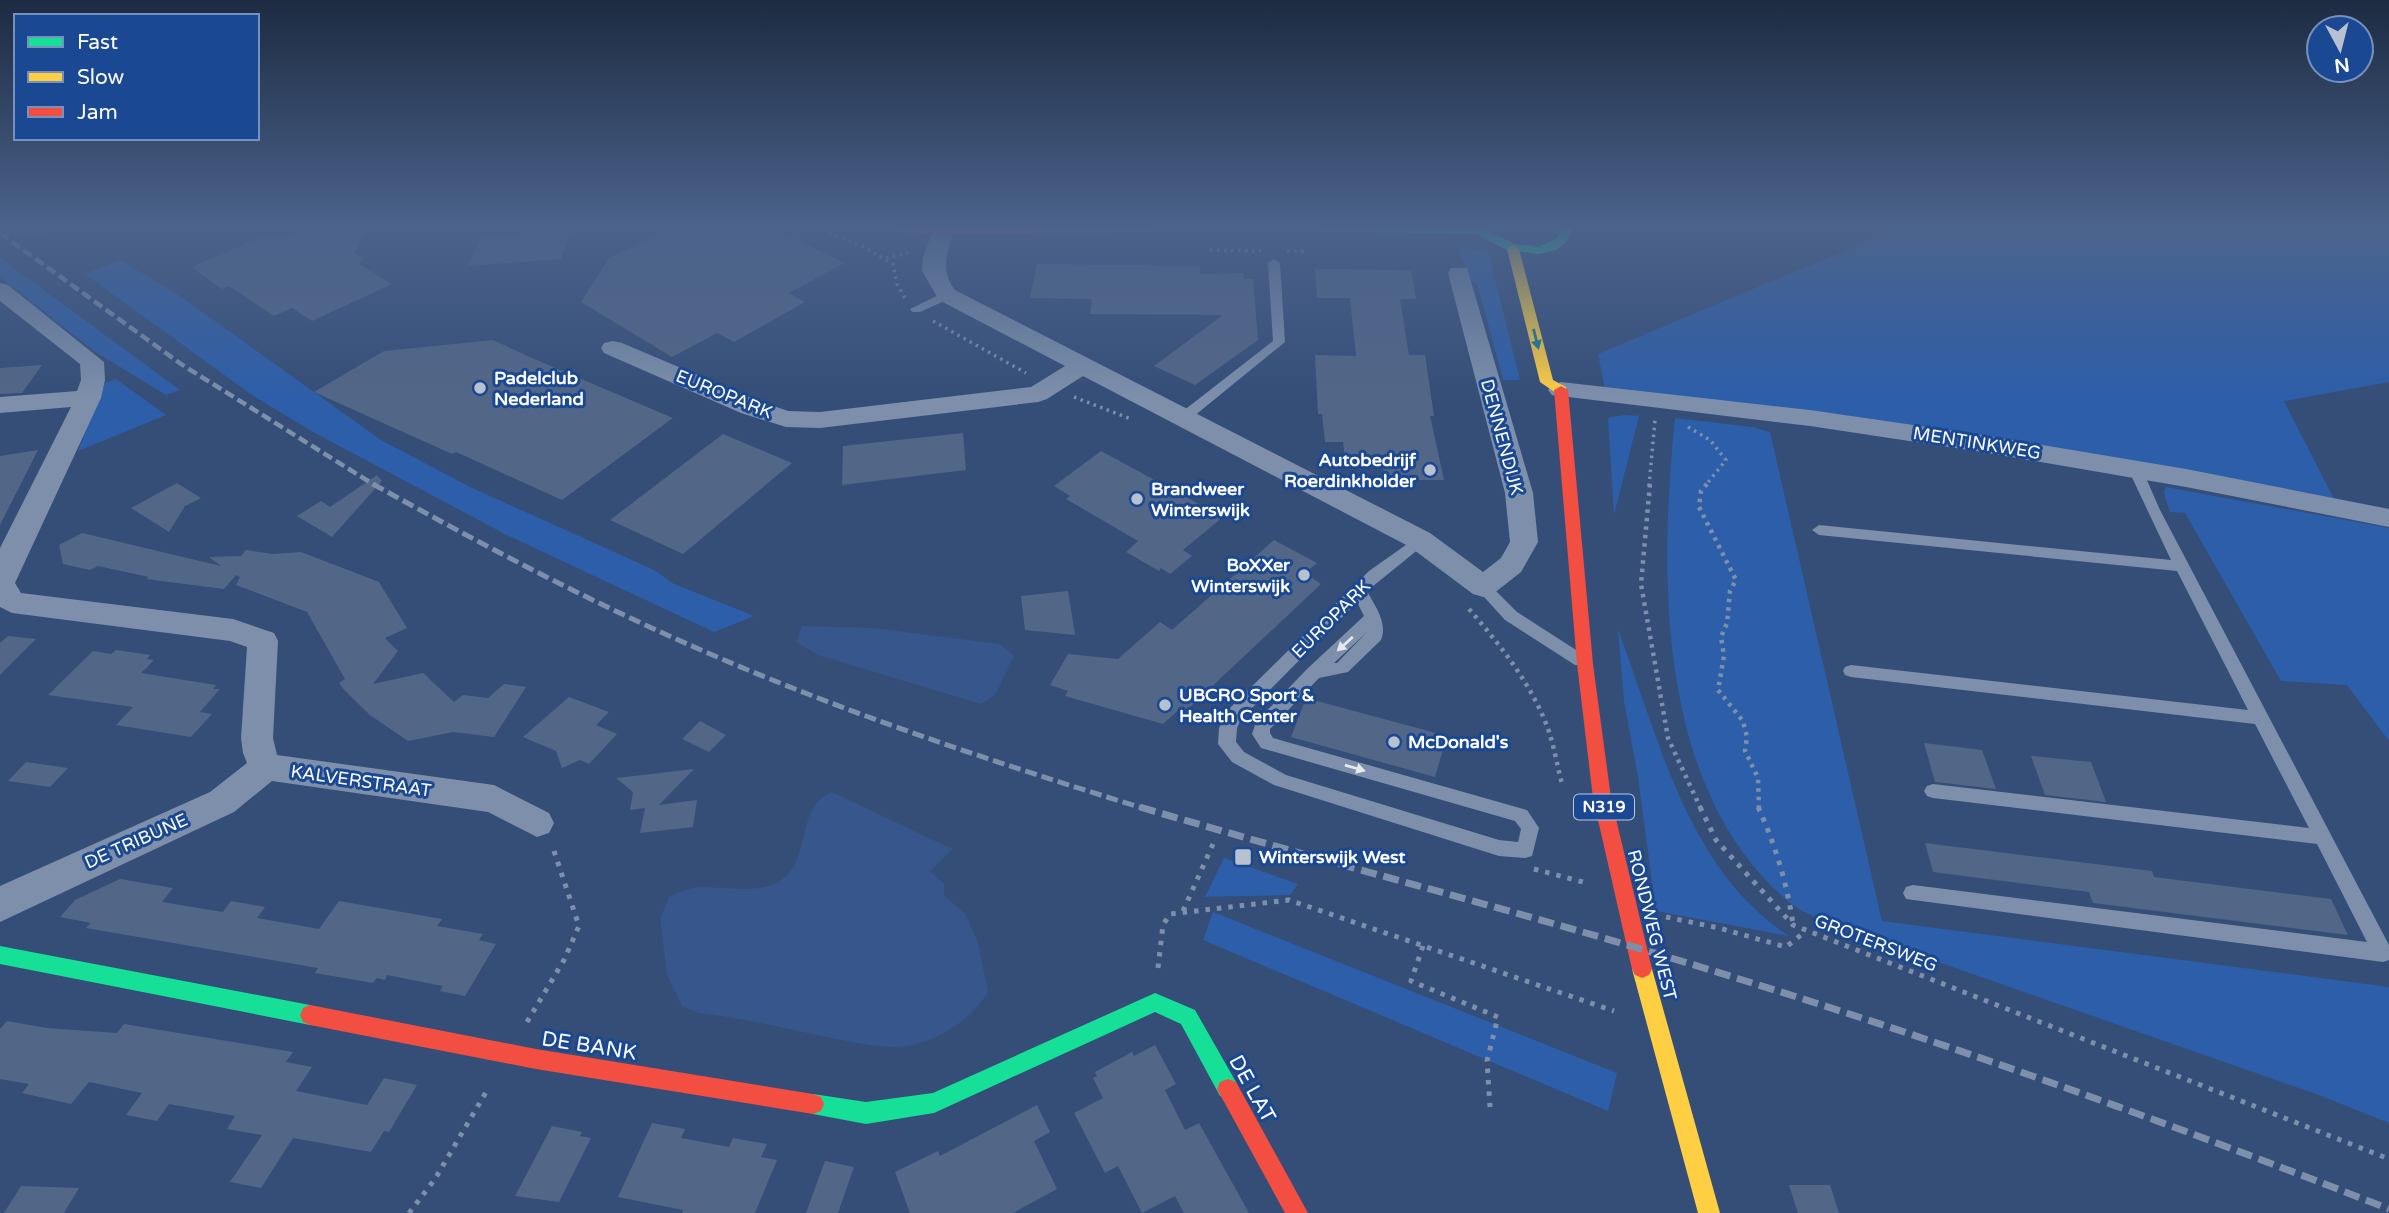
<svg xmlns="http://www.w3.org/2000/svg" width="2389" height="1213" viewBox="0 0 2389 1213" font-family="'Varela Round',sans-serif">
<rect width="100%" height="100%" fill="#354e78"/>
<path fill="#2d5ea9" d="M 1899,228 L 2389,228 L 2389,382 L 2284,401 L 2335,501 L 1605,389 L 1598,354 Z
M 1459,248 L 1488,251 L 1520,380 L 1503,380 L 1477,283 L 1471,283 Z
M 0,258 L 180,390 L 166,395 L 94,351 L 0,277 Z
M 120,260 L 180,296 L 381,440 L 468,486 L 654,570 L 674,584 L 754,616 L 714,632 L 505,534 L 313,432 L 252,395 L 85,274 Z
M 116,379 L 166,415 L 78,451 L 105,383 Z
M 1624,415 L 1639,416 L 1614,515 L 1608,418 Z
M 1675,418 L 1752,427 L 1770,432 L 1882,921 L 2389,987 L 2389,1123 L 2319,1095 L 1841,928 C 1824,920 1803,914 1789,902 C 1656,790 1659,576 1675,418 Z
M 2166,487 L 2389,528 L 2389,741 L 2347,685 L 2281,681 L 2185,513 L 2170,512 L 2164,493 Z
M 1618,630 C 1659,736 1686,869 1789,936 L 1656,911 L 1638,777 L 1624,701 Z
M 1224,858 L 1298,884 L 1290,895 L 1205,897 Z
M 1213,912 L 1617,1073 L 1608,1111 L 1203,940 Z"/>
<path fill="#36568c" d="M 802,626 L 873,628 L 1000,644 L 1014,656 L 995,695 L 981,704 L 818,655 L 796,642 Z
M 832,792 L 952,849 L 930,871 L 944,884 L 944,896 L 965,913 L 978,943 L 988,992 C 970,1022 931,1046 895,1047 C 872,1047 848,1041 826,1037 C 784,1028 742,1018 699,1013 L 682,1006 L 667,974 L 660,919 L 669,897 C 680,892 689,888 700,887 C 725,886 757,895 780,881 C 812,862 795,806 832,792 Z"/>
<path fill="#526687" d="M 670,228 L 775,228 L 844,263 L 789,293 L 805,302 L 734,342 L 717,333 L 672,357 L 581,302 L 609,258 Z
M 368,229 L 354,253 L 363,258 L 359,264 L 392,284 L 312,321 L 292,308 L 274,316 L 229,286 L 222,289 L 191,267 L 263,236 Z
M 571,230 L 561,259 L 468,266 L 481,237 Z
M 1037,264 L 1200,266 L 1200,274 L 1243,273 L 1244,279 L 1253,279 L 1258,340 L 1195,385 L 1154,366 L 1223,315 L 1090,314 L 1092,299 L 1030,298 Z
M 1315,269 L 1411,270 L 1416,299 L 1400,299 L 1409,355 L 1425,355 L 1434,416 L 1430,416 L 1444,480 L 1386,480 L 1383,468 L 1346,468 L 1343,442 L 1325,442 L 1322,414 L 1318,414 L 1315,355 L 1356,356 L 1350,298 L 1317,298 Z
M 493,340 L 532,358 L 673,418 L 562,500 L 456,452 L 452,454 L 314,392 L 384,351 Z
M 42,365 L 22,393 L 0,394 L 0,368 Z
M 963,433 L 966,470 L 842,485 L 843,446 Z
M 723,434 L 792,463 L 683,554 L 610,520 Z
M 38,450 L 0,525 L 0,456 Z
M 1101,451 L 1223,517 L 1183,550 L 1192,556 L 1170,574 L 1161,568 L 1159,571 L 1126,552 L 1138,541 L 1066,499 L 1070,496 L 1054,486 Z
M 377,475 L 382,481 L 332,537 L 297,516 L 321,501 L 330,507 Z
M 177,483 L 201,498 L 185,506 L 169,532 L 131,508 Z
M 82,533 L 221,566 L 209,557 L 241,556 L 246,550 L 273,554 L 301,552 L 379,582 L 407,628 L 385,638 L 398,651 L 373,684 L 423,673 L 454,702 L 463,695 L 488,698 L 504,684 L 526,687 L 494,737 L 453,732 L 408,741 L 370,715 L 344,690 L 339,683 L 345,679 L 307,612 L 236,585 L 240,577 L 236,575 L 224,589 L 146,579 L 149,577 L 98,566 L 90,570 L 63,564 L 59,545 Z
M 1274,540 L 1317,563 L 1305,573 L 1321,584 L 1187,710 L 1183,706 L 1163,724 L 1065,696 L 1068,691 L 1050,685 L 1068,654 L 1118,659 L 1160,622 L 1172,630 Z
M 1068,591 L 1075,635 L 1025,630 L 1021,596 Z
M 8,636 L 36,639 L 0,675 L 0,643 Z
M 116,650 L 150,655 L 147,659 L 154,660 L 141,673 L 216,685 L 213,689 L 220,689 L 200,712 L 212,714 L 191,737 L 116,725 L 133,707 L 48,695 L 93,651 L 111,654 Z
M 569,697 L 609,712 L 596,725 L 617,734 L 589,764 L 580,760 L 562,768 L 556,751 L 523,737 Z
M 1306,698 L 1447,736 L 1435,777 L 1291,737 Z
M 700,721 L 726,735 L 709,752 L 682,739 Z
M 1924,743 L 1982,750 L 1996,789 L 1935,782 Z
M 2031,756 L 2091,762 L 2106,802 L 2045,795 Z
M 26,762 L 68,768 L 50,787 L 8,781 Z
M 694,769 L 659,805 L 697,800 L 693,827 L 640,833 L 645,808 L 630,810 L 633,792 L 616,778 Z
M 1925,843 L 2152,871 L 2154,877 L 2331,899 L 2348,935 L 2093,903 L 2089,892 L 1933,872 Z
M 120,879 L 173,888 L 162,902 L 223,912 L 231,901 L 265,907 L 257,918 L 319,929 L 339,901 L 442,919 L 437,926 L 483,934 L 479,940 L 496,944 L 465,996 L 440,991 L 443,986 L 387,975 L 385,980 L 377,978 L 373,983 L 315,973 L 318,968 L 86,928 L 91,923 L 60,917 L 75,900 Z
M 7,1021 L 47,1028 L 117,1033 L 124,1024 L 293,1052 L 286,1062 L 312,1067 L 296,1091 L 367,1105 L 384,1078 L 417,1085 L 389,1132 L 384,1131 L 371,1152 L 293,1138 L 261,1188 L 230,1182 L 262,1135 L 227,1129 L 235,1116 L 169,1104 L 157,1121 L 126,1115 L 142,1093 L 89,1082 L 71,1104 L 22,1093 L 29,1084 L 0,1079 L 0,1029 Z
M 1155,1045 L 1176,1084 L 1165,1090 L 1185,1130 L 1199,1123 L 1249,1213 L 1184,1213 L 1175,1196 L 1142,1213 L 1118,1166 L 1105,1173 L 1074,1113 L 1103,1098 L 1093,1078 L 1097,1076 L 1095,1072 L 1132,1052 L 1134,1056 Z
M 1037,1105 L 1050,1132 L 1034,1141 L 1057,1189 L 1013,1213 L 910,1213 L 895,1172 L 938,1151 L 940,1156 Z
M 652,1123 L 685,1129 L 681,1138 L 729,1147 L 733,1138 L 767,1144 L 761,1157 L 777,1160 L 755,1213 L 682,1213 L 683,1210 L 618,1197 Z
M 552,1126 L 582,1132 L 580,1136 L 591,1138 L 559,1202 L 515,1196 Z
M 825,1161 L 854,1167 L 838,1213 L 806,1213 Z
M 1789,1185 L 1830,1185 L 1839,1213 L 1798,1213 Z
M 21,1186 L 79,1188 L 64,1213 L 4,1213 Z"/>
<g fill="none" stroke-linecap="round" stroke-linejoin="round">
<path stroke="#7d8fab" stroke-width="3.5" stroke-dasharray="2.5 4.5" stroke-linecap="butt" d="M 816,228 L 862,246 L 893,264 L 897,284 L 905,298
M 0,234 L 89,228
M 1210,250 L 1261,251
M 1287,251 L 1306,251
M 886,258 L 908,253
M 933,321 L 1026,373
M 1074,397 L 1131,419
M 1688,427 L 1710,440 L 1726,460 L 1705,486
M 1649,486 L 1655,420"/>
<path stroke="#7d8fab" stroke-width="4.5" stroke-dasharray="3.5 5" stroke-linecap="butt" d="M 1650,484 L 1641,584 L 1668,738 L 1701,809
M 1707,484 L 1701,491 L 1699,507 L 1736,580 L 1730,591 L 1727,623 L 1721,637 L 1724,656 L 1718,690 L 1743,721 L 1747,737 L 1745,751 L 1758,778 L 1759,809
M 1469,609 C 1500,645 1530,682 1547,726 C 1554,745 1557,765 1562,784"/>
<path stroke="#7d8fab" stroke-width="5" stroke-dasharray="4.5 7" stroke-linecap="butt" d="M 1700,807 L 1716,840 L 1793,925 L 2389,1159
M 1758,807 C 1775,844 1787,883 1793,924
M 1534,869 L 1583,882
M 1183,911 L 1213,844
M 1666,917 L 1719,928 L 1786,947 L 1806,931
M 1423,946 L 1411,981 L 1498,1017 L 1487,1061 L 1490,1107
M 1158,968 L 1163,925 L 1170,914 L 1289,900 L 1614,1011
M 527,1022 L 564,960 L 579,926 L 552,845
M 409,1213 L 435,1179 L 489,1087"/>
<path fill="#7d8fab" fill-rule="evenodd" d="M 1274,259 L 1280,263 L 1285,342 L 1188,421 L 1178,421 L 1176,418 L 1178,415 L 1273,341 L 1268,263 Z
M 947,291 L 953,295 L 951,298 L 920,312 L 912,312 L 910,309 Z
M 2135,464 L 2142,469 L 2160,510 L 2389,945 L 2389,960 L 2383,962 L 1906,899 L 1903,893 L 1906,887 L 1913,885 L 2367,942 L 2317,844 L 1933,798 L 1927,796 L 1924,791 L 1927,786 L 1933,784 L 2309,828 L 2255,724 L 1851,677 L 1845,675 L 1843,671 L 1845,667 L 1851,665 L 2248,710 L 2177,571 L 1819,535 L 1812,530 L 1819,525 L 2171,560 L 2128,469 Z
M 1420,535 L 1425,536 L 1427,540 L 1425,544 L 1367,591 C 1375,606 1388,623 1381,640 L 1348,672 L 1319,678 L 1270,729 L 1270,733 L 1273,738 L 1527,810 L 1539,828 L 1532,856 L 1525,858 L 1499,856 L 1274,785 L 1232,762 L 1218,744 L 1219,728 L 1228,710 L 1369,571 ZM 1357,602 L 1364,616 L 1307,669 L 1256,722 L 1252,734 L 1261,748 L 1515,821 L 1521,829 L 1518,842 L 1499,840 L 1286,775 L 1244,752 L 1236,742 L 1237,728 L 1241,719 ZM 1367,632 L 1337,663 L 1334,663 Z
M 1483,581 L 1488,583 L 1517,612 L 1587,657 L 1589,661 L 1587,665 L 1575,665 L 1505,620 L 1475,587 Z"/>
<path fill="#7d8fab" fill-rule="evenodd" d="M 934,228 L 952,228 L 954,231 C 947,253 940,270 955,290 L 1430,533 L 1483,572 L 1501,558 L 1510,542 L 1505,493 L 1448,273 L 1451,268 L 1467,268 L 1533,493 L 1538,542 L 1521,572 L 1493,594 L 1483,597 L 1473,594 L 1410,547 L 1083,376 L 1047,399 L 1038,402 L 820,428 L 786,427 L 741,413 L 604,353 L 601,348 L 604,343 L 613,341 L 622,343 L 759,401 L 788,411 L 820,412 L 1031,387 L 1065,366 L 939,300 L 922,271 L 923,257 Z
M 0,283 L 8,285 L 104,362 L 105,380 L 101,398 L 15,583 L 21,593 L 233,619 L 274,633 L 278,641 L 273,738 L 277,755 L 494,785 L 549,813 L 554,823 L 549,833 L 537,837 L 488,812 L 272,781 L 234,812 L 0,922 L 0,886 L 210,792 L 247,763 L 243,753 L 241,738 L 247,647 L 230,641 L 12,613 L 0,607 L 0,548 L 71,407 L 0,413 L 0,397 L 77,391 L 81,380 L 80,364 L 0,301 Z
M 1561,382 L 1810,410 L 1982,435 L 2186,469 L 2389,509 L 2389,527 L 2186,487 L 1982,452 L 1810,426 L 1552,395 L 1548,390 L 1552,385 Z"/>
<path fill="#16e098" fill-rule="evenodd" d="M 1310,228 L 1482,228 L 1515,244 L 1539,247 L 1557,238 L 1562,228 L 1574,228 L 1566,242 L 1556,250 L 1539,254 L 1507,250 L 1476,234 L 1316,231 Z
M 0,946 L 310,1005 L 317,1008 L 320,1015 L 317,1022 L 310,1025 L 0,964 Z
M 1155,993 L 1195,1010 L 1236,1082 L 1239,1089 L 1236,1096 L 1228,1099 L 1220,1096 L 1181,1024 L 1155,1012 L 934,1113 L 866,1124 L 813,1114 L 805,1111 L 802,1104 L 805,1097 L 813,1094 L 866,1102 L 933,1093 Z"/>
<path fill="#ffcf43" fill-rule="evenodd" d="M 1513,245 L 1519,249 L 1553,380 L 1566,387 L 1566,393 L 1556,393 L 1540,382 L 1507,249 Z
M 1642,960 L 1649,963 L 1652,969 L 1720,1213 L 1698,1213 L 1632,969 L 1635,963 Z"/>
<path fill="#f24e42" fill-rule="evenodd" d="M 876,228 L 1206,228 L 1200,231 L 943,234 L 882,231 Z
M 1561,386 L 1568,390 L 1593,664 L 1611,798 L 1652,969 L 1649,975 L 1642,978 L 1635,975 L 1632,969 L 1593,798 L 1577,664 L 1554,390 Z
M 310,1005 L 536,1049 L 813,1094 L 821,1097 L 824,1104 L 821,1111 L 813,1114 L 536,1069 L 310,1025 L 303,1022 L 300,1015 L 303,1008 Z
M 1228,1079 L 1236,1082 L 1308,1213 L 1285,1213 L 1217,1089 L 1220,1082 Z"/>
<path stroke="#7d8faa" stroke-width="4.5" stroke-dasharray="10 4.5" stroke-linecap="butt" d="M 0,233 L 181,364 L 376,486"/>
<path stroke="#7d8faa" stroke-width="5" stroke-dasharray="12 5" stroke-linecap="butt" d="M 373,484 C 472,539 571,592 674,638 C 827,707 986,760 1146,809"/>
<path stroke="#7d8faa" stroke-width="7" stroke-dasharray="16 7" stroke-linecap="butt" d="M 1140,807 C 1338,866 1539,916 1736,978 C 1957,1046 2174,1125 2389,1209"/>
</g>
<defs><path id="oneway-solid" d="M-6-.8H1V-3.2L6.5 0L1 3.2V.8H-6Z" transform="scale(1.75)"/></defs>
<use fill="#197d95" href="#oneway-solid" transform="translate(1536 339) rotate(76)"/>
<g fill="#e5e9ee">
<use href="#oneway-solid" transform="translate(1345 644) rotate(138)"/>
<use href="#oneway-solid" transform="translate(1355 768) rotate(16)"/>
</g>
<linearGradient id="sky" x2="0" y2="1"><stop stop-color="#1d2b42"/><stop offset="0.57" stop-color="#4b638b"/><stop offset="1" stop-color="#4b638b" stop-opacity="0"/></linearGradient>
<rect width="2389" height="398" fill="url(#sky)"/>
<g fill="#b8c1d0" stroke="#1a4893" stroke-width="2.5">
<circle cx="480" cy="388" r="7"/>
<circle cx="1430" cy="470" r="7"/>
<circle cx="1137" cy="499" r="7"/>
<circle cx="1304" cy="575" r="7"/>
<circle cx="1165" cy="705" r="7"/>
<circle cx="1394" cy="742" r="7"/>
<rect x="1234" y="848" width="18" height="18" rx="3.5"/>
</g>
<g text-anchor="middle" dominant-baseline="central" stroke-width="6" stroke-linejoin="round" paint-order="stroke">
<rect fill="#1a4893" stroke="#bac8df" stroke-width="2" x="1574" y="794.5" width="60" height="25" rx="5"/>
<g font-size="16" font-weight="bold" fill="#fff">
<text x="1604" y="807">N319</text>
</g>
<g font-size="18" font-weight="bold" fill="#fff" stroke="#1a4893" text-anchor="start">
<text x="494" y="378">Padelclub<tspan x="494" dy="21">Nederland</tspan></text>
<text x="1416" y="460" text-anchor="end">Autobedrijf<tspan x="1416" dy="21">Roerdinkholder</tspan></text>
<text x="1151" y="489">Brandweer<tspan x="1151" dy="21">Winterswijk</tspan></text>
<text x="1290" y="565" text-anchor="end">BoXXer<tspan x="1290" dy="21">Winterswijk</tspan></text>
<text x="1179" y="695">UBCRO Sport &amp;<tspan x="1179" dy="21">Health Center</tspan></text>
<text x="1408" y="742">McDonald's</text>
<text x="1259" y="857">Winterswijk West</text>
</g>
<g font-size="18" fill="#fff" stroke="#1a4893">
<text transform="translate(724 394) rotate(22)">EUROPARK</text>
<text transform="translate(1502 437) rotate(75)">DENNENDIJK</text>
<text transform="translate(1977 443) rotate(9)">MENTINKWEG</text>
<text transform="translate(1331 619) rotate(-45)">EUROPARK</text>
<text transform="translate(361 781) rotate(8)">KALVERSTRAAT</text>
<text transform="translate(136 841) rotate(-24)">DE TRIBUNE</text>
<text transform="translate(1652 925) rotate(76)">RONDWEG WEST</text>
<text transform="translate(1876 943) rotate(21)">GROTERSWEG</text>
</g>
<g font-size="21" fill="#fff" stroke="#1a4893">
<text transform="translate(589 1046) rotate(9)">DE BANK</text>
<text transform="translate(1252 1089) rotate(61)">DE LAT</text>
</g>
</g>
<rect x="14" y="14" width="245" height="126" fill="#1a4893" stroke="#7691be" stroke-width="2"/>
<rect x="28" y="37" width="35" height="10" fill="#16e098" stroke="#7691be" stroke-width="2"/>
<text x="77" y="49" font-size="21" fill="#ffffff">Fast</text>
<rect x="28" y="72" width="35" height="10" fill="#ffcf43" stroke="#7691be" stroke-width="2"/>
<text x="77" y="84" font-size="21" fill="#ffffff">Slow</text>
<rect x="28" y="107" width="35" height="10" fill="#f24e42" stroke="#7691be" stroke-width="2"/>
<text x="77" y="119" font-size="21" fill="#ffffff">Jam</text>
<g transform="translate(2340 49) rotate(173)"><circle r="33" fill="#1a4893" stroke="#7691be" stroke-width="2"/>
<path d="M0-5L12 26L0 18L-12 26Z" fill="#b8c1d0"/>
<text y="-10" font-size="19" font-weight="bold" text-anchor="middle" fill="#ffffff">N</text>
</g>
</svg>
